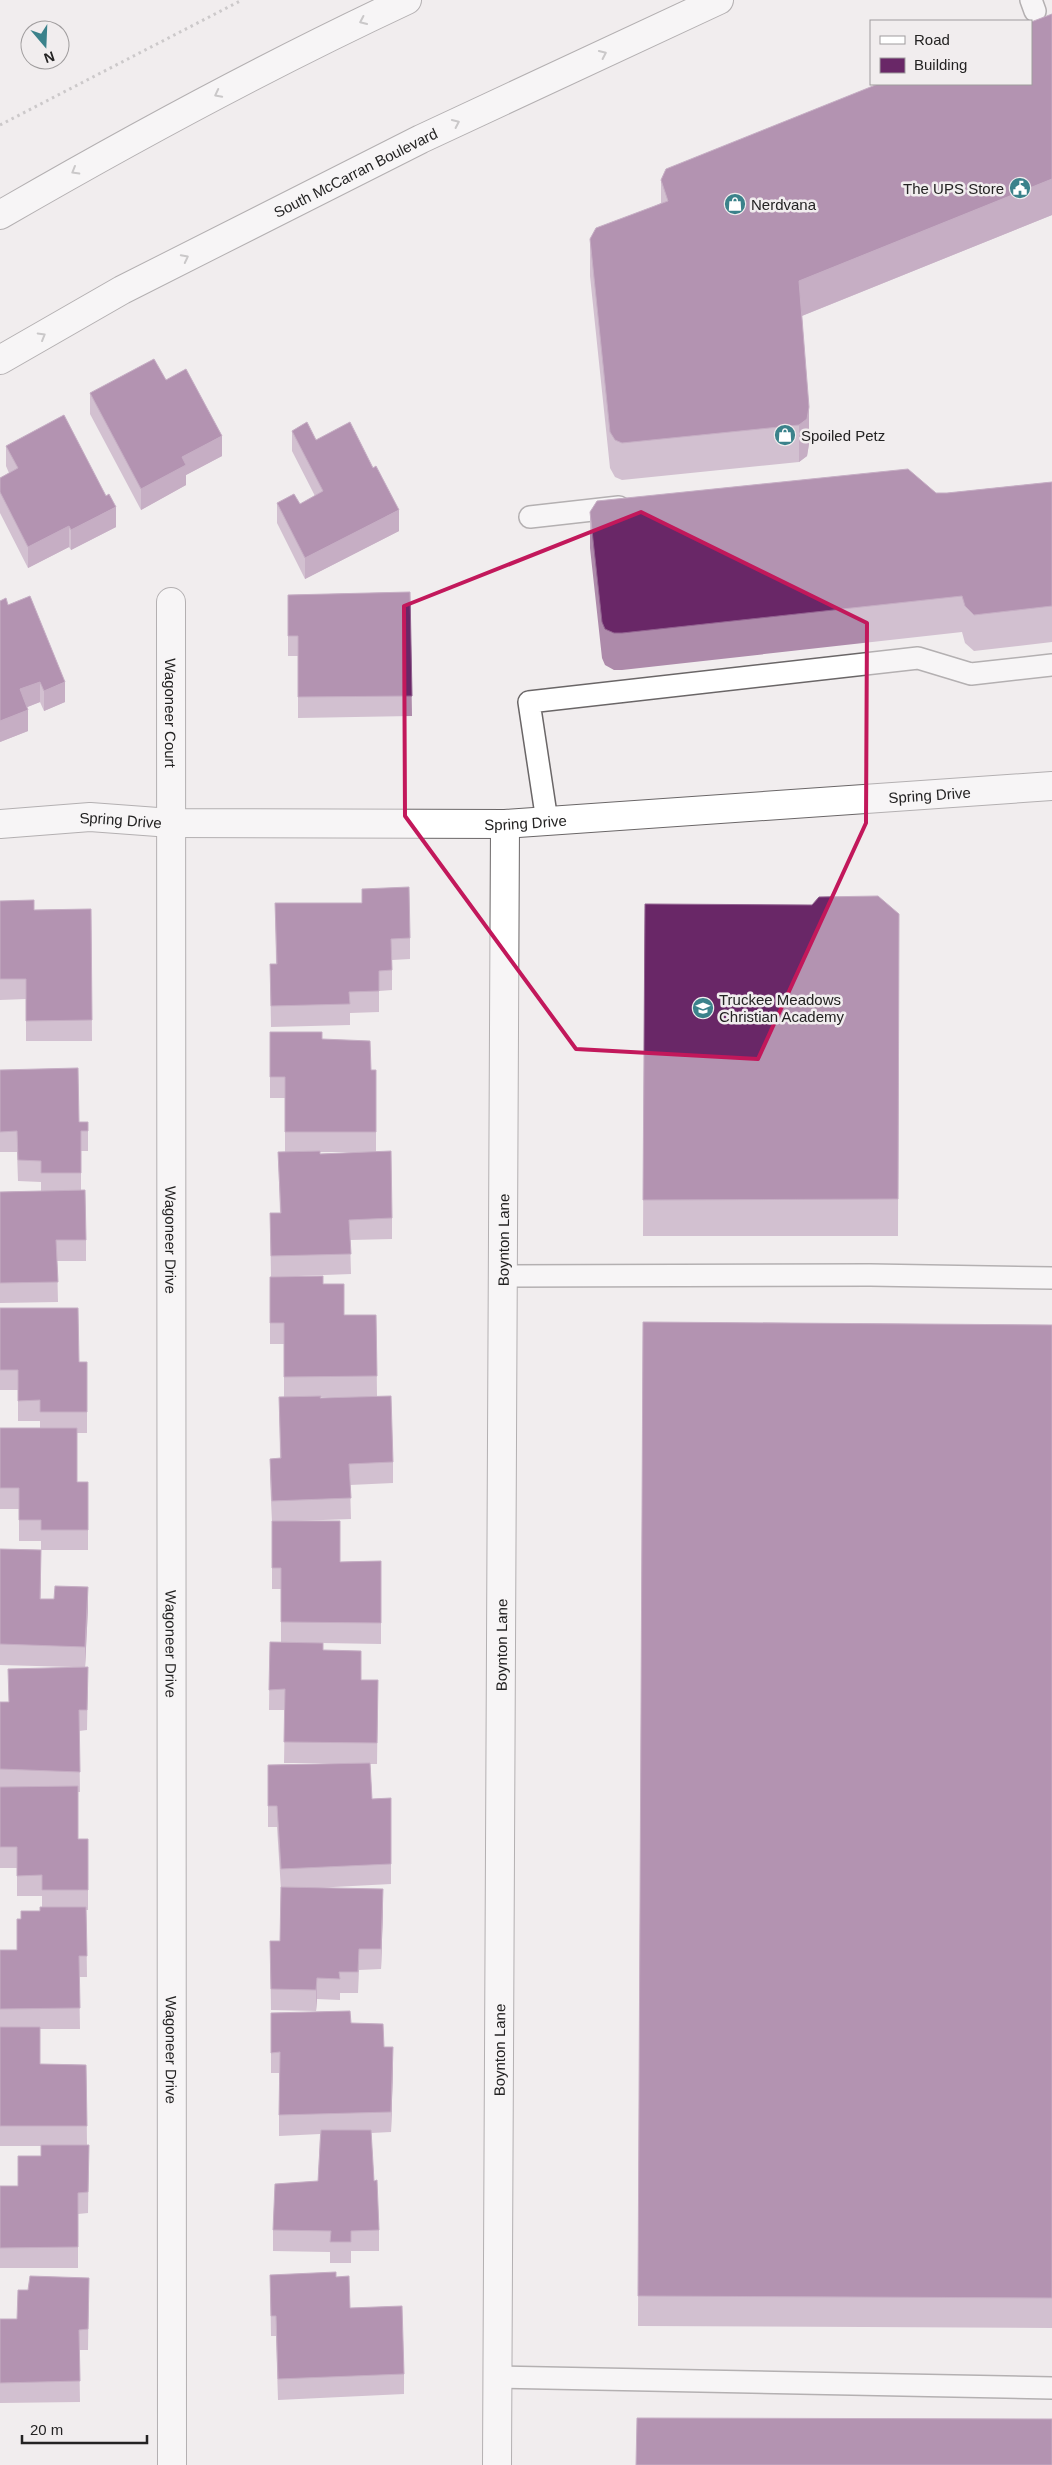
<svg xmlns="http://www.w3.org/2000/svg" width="1052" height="2465" viewBox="0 0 1052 2465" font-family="Helvetica,sans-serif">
<rect width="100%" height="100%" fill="#f1edee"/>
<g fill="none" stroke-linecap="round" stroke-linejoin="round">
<g stroke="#6a6667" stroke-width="24">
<path id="lane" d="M 1031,0 L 1035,11
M 530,517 L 619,507
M 547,821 L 529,702 L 918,658 L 971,674 L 1052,665
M 503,1276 L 870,1275 L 1052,1278
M 497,2377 L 1052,2388"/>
</g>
<g stroke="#6a6667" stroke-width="30">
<g id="street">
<path id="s1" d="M 171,602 L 172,2465"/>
<path id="s2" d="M 0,824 L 90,817 L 171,823 L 505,824 L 1052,786"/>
<path id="s3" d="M 497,2465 L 505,824"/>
</g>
</g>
<g stroke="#6a6667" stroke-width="30">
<g id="primary">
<path d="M 0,215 C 133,138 268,65 407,0"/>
<path id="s4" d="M 0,360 L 122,290 L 421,139 L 719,0"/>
</g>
</g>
<path stroke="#a09d9d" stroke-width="3" stroke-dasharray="2.5 4" stroke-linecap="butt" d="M 0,125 L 242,0"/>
<use href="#lane" stroke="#fff" stroke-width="21"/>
<use href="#street" stroke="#fff" stroke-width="28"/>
<use href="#primary" stroke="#fff" stroke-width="28"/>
</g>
<path fill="#ad8aaa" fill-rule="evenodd" d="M 1052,14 L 1052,215 L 802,316 L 809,444 L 807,456 L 799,462 L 622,480 L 615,477 L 610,468 L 590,276 L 590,239 L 661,203 L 661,180 Z
M 166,380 L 222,456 L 186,475 L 186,485 L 141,510 L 90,414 L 90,393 Z
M 292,431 L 316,440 L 399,531 L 305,579 L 277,523 L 277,503 L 300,504 L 315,496 L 292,451 Z
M 6,446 L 116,527 L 71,550 L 69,547 L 28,568 L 0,513 L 0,478 L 9,473 L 6,466 Z
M 1052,482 L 1052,642 L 974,651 L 965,643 L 962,632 L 622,670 L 614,670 L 605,665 L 602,658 L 590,548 L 590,512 L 936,493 L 947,493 Z
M 410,592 L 412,716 L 298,718 L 298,656 L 288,656 L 288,595 Z
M 0,601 L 8,605 L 65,702 L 44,711 L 40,702 L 27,707 L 28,731 L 0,742 Z
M 0,901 L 34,910 L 91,909 L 92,1041 L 26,1041 L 26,999 L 0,1000 Z
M 275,903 L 410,938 L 410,959 L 392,960 L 392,990 L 379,991 L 379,1012 L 350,1013 L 350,1025 L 271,1027 L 270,964 L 276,964 Z
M 645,904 L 899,914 L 898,1236 L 643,1236 Z
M 270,1032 L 322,1039 L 371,1070 L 376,1070 L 376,1152 L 392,1218 L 392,1239 L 350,1240 L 351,1274 L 271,1277 L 270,1213 L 280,1213 L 278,1152 L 285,1152 L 285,1098 L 270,1098 ZM 320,1152 L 366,1152 L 320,1154 Z
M 0,1070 L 79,1122 L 88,1122 L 88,1151 L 81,1151 L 81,1191 L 86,1240 L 86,1261 L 57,1261 L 58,1302 L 0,1303 L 0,1192 L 41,1191 L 41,1182 L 18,1181 L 17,1152 L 0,1152 Z
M 270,1277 L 323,1284 L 344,1315 L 376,1315 L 377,1396 L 393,1462 L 393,1483 L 350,1485 L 351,1519 L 295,1521 L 340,1562 L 381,1561 L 381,1644 L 323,1643 L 323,1650 L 361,1680 L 378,1680 L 377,1764 L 370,1764 L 372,1799 L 391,1798 L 391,1884 L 314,1888 L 383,1910 L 381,1969 L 359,1970 L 358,1993 L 340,1993 L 340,2000 L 317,1999 L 316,2011 L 271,2010 L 270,1941 L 280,1941 L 281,1890 L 277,1827 L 268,1827 L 268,1765 L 363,1763 L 284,1763 L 285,1710 L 269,1710 L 270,1642 L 281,1642 L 281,1589 L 272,1589 L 272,1522 L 270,1479 L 270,1459 L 280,1458 L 279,1397 L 284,1397 L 284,1344 L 270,1344 ZM 321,1397 L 351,1397 L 321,1398 Z
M 0,1308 L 79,1362 L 87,1362 L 87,1433 L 77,1433 L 77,1482 L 88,1482 L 88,1550 L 41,1550 L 40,1599 L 88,1608 L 85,1667 L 88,1667 L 87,1730 L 79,1731 L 80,1792 L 78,1792 L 78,1839 L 88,1839 L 88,1910 L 86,1910 L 87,1977 L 79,1977 L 80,2029 L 40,2029 L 40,2064 L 86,2065 L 87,2145 L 89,2145 L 88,2213 L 78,2214 L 78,2268 L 0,2268 L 0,2186 L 18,2186 L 41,2156 L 41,2146 L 0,2146 L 0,1950 L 17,1950 L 21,1919 L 40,1911 L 42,1907 L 42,1896 L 17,1896 L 17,1868 L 0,1868 L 0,1702 L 9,1702 L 73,1667 L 0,1665 L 0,1549 L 41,1550 L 41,1541 L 19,1541 L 19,1509 L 0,1509 L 0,1428 L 40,1428 L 40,1421 L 18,1421 L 18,1390 L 0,1390 Z
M 643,1322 L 1052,1325 L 1052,2328 L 638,2326 Z
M 271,2013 L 351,2023 L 384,2047 L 393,2068 L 391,2132 L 371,2133 L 374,2181 L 379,2230 L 379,2251 L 351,2251 L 351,2263 L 330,2263 L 330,2252 L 273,2251 L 273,2230 L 318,2181 L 320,2134 L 279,2136 L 279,2073 L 271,2073 Z
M 270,2275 L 336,2277 L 350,2308 L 404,2374 L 404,2394 L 278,2400 L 276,2336 L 271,2336 Z
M 89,2278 L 88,2350 L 79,2350 L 80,2402 L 0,2403 L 0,2319 L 17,2319 L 28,2290 Z"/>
<path fill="#926290" d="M 1052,179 L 1052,215 L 799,317 L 799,281 Z
M 809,407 L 809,444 L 807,456 L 799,462 L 799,425 Z
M 222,436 L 222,456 L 186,475 L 186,485 L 141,510 L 141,489 L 182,457 Z
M 116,507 L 116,527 L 71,550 L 71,530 Z
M 399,510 L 399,531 L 305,579 L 305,558 Z
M 69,526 L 69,547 L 28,568 L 28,547 Z
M 40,682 L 40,702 L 20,710 L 20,689 Z
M 65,682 L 65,702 L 44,711 L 44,691 Z
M 28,710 L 28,731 L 0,742 L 0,721 Z
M 41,1550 L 41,1571 L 40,1619 L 40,1599 Z
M 88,1587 L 88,1608 L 85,1668 L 85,1647 Z
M 383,1889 L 383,1910 L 381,1969 L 381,1949 Z
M 317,1978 L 317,1999 L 316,2011 L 316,1990 Z
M 393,2047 L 393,2068 L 391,2132 L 391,2112 Z"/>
<path fill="#692767" stroke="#926290" d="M 1052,14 L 1052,179 L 799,281 L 809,407 L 807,419 L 799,425 L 622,443 L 615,440 L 610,432 L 590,239 L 596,228 L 668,201 L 661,180 L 666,169 L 878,84 L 1031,84 L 1031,22 Z
M 154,359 L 166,380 L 186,369 L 222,436 L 182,457 L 186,465 L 141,489 L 90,393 Z
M 64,415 L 106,496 L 109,494 L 116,507 L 71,530 L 69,526 L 28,547 L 0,492 L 0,478 L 18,468 L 6,446 Z
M 307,422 L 316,440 L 350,422 L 373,468 L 376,466 L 399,510 L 305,558 L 277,503 L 294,494 L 300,504 L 323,491 L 292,431 Z
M 908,469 L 936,493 L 947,493 L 1052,482 L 1052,606 L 974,615 L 965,606 L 962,596 L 622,633 L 614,633 L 605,629 L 602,622 L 590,512 L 597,501 Z
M 410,592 L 412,696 L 298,697 L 298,636 L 288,636 L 288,595 Z
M 30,596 L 65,682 L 44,691 L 40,682 L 20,689 L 28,710 L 0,721 L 0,601 L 6,598 L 8,605 Z
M 409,887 L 410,938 L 391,939 L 392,970 L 379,971 L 379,991 L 349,992 L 350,1004 L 271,1006 L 270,964 L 277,964 L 275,903 L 362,903 L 362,889 Z
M 878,896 L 899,914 L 898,1199 L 643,1200 L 645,904 L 812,905 L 819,897 Z
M 34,900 L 34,910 L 91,909 L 92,1020 L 26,1021 L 26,979 L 0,979 L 0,901 Z
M 270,1032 L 322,1032 L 322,1039 L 370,1041 L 371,1070 L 376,1070 L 376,1132 L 285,1132 L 285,1077 L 270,1077 Z
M 78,1068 L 79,1122 L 88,1122 L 88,1131 L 81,1131 L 81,1173 L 41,1173 L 41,1161 L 18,1160 L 17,1131 L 0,1132 L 0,1070 Z
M 320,1151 L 320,1154 L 391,1151 L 392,1218 L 349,1220 L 351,1254 L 271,1256 L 270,1213 L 281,1213 L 278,1152 Z
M 85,1190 L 86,1240 L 56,1240 L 58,1282 L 0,1283 L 0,1192 Z
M 323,1276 L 323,1284 L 344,1284 L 344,1315 L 376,1315 L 377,1376 L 284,1377 L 284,1323 L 270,1323 L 270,1277 Z
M 0,1308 L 78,1308 L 79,1362 L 87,1362 L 87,1412 L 40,1412 L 40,1400 L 18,1401 L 18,1370 L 0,1370 Z
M 643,1322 L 1052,1325 L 1052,2298 L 638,2296 Z
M 321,1396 L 320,1398 L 391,1396 L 393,1462 L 349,1464 L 351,1498 L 272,1501 L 270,1459 L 281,1458 L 279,1397 Z
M 0,1428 L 77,1428 L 77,1482 L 88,1482 L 88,1530 L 41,1530 L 41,1520 L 19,1520 L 19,1488 L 0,1488 Z
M 272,1521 L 340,1521 L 340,1562 L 381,1561 L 381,1623 L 281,1622 L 281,1568 L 272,1568 Z
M 0,1549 L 41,1550 L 40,1599 L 54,1599 L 55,1586 L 88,1587 L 85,1647 L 0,1644 Z
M 270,1642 L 323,1643 L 323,1650 L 361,1651 L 361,1680 L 378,1680 L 377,1743 L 284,1742 L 285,1689 L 269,1690 Z
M 88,1667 L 87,1710 L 79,1710 L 80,1772 L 0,1769 L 0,1702 L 9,1702 L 8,1669 Z
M 370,1763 L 372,1799 L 391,1798 L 391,1864 L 281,1869 L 277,1806 L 268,1806 L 268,1765 Z
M 78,1786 L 78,1839 L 88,1839 L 88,1890 L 42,1890 L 42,1875 L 17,1876 L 17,1847 L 0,1847 L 0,1787 Z
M 281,1887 L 383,1889 L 381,1949 L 359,1949 L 358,1972 L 339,1972 L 340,1979 L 317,1978 L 316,1990 L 271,1989 L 270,1941 L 280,1941 Z
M 40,1907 L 86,1907 L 87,1956 L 79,1956 L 80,2008 L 0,2009 L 0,1950 L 17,1950 L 17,1919 L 21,1919 L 21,1911 L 40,1911 Z
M 350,2011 L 351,2023 L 383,2024 L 384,2047 L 393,2047 L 391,2112 L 279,2115 L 280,2052 L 271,2053 L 271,2013 Z
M 0,2027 L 40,2027 L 40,2064 L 86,2065 L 87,2126 L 0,2126 Z
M 321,2130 L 371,2130 L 374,2181 L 377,2180 L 379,2230 L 351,2231 L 351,2242 L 330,2242 L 331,2231 L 273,2230 L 275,2184 L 318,2181 Z
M 41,2145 L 89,2145 L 88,2192 L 78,2193 L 78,2247 L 0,2248 L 0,2186 L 18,2186 L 18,2156 L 41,2156 Z
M 336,2272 L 336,2277 L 349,2276 L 350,2308 L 402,2306 L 404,2374 L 278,2379 L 276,2316 L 271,2316 L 270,2275 Z
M 30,2276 L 89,2278 L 88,2329 L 79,2330 L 80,2381 L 0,2383 L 0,2319 L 17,2319 L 18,2290 L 28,2290 Z
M 637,2418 L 1052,2419 L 1052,2465 L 636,2465 Z"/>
<defs><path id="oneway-chevron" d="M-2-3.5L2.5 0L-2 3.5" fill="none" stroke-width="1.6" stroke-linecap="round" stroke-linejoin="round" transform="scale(1.25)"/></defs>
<g stroke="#9c9c9c">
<use href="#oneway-chevron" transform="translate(363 21) rotate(155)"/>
<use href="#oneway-chevron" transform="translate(603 54) rotate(-25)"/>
<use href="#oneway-chevron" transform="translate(218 94) rotate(153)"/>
<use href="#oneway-chevron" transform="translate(456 123) rotate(-25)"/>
<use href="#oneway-chevron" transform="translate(75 171) rotate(150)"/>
<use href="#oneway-chevron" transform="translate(185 258) rotate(-27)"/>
<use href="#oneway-chevron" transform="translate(42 336) rotate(-30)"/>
</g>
<path d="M0 0H1052V2465H0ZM 641,512 L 867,623 L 866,823 L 758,1059 L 576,1049 L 405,816 L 404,606 Z" fill="#f1edee" fill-opacity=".55" fill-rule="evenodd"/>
<path fill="none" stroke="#c2185b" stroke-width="4" stroke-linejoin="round" d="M 641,512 L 867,623 L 866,823 L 758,1059 L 576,1049 L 405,816 L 404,606 Z"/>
<defs>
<g id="civic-disc" transform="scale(1.125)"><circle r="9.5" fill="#3b828b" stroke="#f1edee"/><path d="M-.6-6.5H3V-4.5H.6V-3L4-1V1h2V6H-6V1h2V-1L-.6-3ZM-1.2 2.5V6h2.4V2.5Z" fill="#fff"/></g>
<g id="shop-disc" transform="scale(1.125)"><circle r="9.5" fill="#3b828b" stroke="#f1edee"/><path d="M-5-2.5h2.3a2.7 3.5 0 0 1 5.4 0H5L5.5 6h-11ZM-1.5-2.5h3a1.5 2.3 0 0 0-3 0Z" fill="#fff"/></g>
<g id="school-disc" transform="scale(1.125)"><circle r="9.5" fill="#3b828b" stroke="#f1edee"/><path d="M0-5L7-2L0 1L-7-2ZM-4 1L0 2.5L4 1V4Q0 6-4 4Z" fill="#fff"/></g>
</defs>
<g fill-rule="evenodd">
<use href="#civic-disc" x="1020" y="188"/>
<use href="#shop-disc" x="735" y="204"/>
<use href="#shop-disc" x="785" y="435"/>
<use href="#school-disc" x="703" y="1008"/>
</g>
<g text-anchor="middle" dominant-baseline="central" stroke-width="5" stroke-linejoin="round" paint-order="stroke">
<g font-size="15" fill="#242323" stroke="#f1edee">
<text stroke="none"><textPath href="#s4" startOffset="402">South McCarran Boulevard</textPath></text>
<text stroke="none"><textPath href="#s1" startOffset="111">Wagoneer Court</textPath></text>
<text stroke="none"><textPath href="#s2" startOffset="931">Spring Drive</textPath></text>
<text stroke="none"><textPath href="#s2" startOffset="121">Spring Drive</textPath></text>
<text stroke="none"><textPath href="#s2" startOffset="526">Spring Drive</textPath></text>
<text stroke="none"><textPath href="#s1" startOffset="638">Wagoneer Drive</textPath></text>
<text stroke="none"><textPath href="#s3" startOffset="1225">Boynton Lane</textPath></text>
<text stroke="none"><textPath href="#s1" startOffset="1042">Wagoneer Drive</textPath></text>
<text stroke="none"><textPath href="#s3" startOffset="820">Boynton Lane</textPath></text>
<text stroke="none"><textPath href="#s1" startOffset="1448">Wagoneer Drive</textPath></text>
<text stroke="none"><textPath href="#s3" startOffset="415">Boynton Lane</textPath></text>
</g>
<g font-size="15" fill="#242323" stroke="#f1edee" text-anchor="start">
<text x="1004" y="188" text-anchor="end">The UPS Store</text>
<text x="751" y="204">Nerdvana</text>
<text x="801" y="435">Spoiled Petz</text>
<text x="719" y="999">Truckee Meadows<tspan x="719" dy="17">Christian Academy</tspan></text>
</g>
</g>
<rect x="870" y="20" width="162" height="65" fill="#f1edee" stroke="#9f9c9d"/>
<rect x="880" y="36" width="25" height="8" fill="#ffffff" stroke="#9f9c9d"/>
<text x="914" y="45" font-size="15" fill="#242323">Road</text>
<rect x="880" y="58" width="25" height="15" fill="#692767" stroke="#9f9c9d"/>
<text x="914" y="70" font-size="15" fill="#242323">Building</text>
<g transform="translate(45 45) rotate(161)"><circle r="24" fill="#f1edee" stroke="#9f9c9d"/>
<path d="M0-4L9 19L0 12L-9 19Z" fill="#3b828b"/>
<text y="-8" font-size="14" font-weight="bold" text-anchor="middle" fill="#242323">N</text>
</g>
<path d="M22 2435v8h125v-8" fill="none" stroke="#242323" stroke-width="2.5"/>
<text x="30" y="2435" font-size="15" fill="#242323" stroke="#f1edee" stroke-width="4" paint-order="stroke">20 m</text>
</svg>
